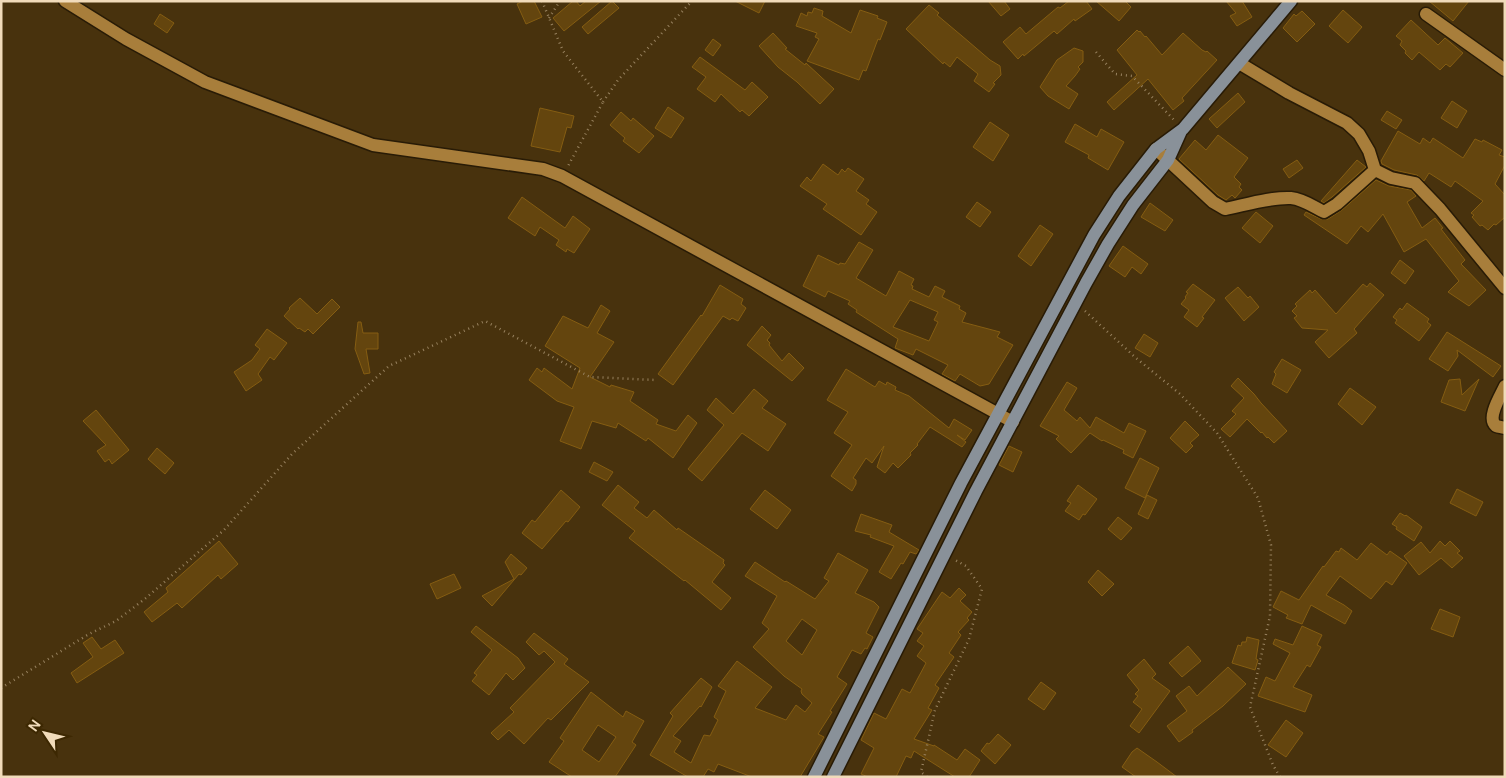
<svg xmlns="http://www.w3.org/2000/svg" width="1506" height="778" viewBox="0 0 1506 778" font-family="'DM Sans',sans-serif">
<rect width="100%" height="100%" fill="#48320d"/>
<path fill="#64450e" stroke="#855d12" fill-rule="evenodd" d="M 523,1 L 534,1 L 542,17 L 526,24 L 517,4 Z
M 573,1 L 576,1 L 580,6 L 586,1 L 601,1 L 564,31 L 553,18 Z
M 612,1 L 619,8 L 588,34 L 582,27 Z
M 735,1 L 765,1 L 759,13 Z
M 988,1 L 1004,1 L 1010,9 L 1001,16 Z
M 1069,1 L 1086,1 L 1092,9 L 1075,21 L 1074,19 L 1057,34 L 1054,31 L 1024,56 L 1023,54 L 1018,59 L 1003,42 L 1020,27 L 1026,34 L 1058,7 L 1060,8 Z
M 1096,1 L 1125,1 L 1131,7 L 1119,21 Z
M 1226,1 L 1242,1 L 1252,17 L 1237,26 L 1230,16 L 1236,13 Z
M 1429,1 L 1469,1 L 1453,21 Z
M 929,5 L 939,13 L 937,15 L 962,36 L 990,60 L 1000,66 L 1001,75 L 993,83 L 995,84 L 989,92 L 974,81 L 978,74 L 957,57 L 950,67 L 944,62 L 943,64 L 906,29 Z
M 814,8 L 823,11 L 822,16 L 851,33 L 860,10 L 878,16 L 877,18 L 887,22 L 880,40 L 878,39 L 866,71 L 863,70 L 859,80 L 807,61 L 819,39 L 815,37 L 817,33 L 796,26 L 801,13 L 807,16 L 808,12 L 812,13 Z
M 1343,10 L 1362,27 L 1348,43 L 1329,26 Z
M 1302,11 L 1315,24 L 1297,42 L 1283,28 L 1294,14 L 1296,16 Z
M 160,14 L 174,23 L 167,33 L 154,24 Z
M 1411,20 L 1438,45 L 1445,38 L 1463,53 L 1450,67 L 1446,64 L 1440,70 L 1419,52 L 1412,60 L 1405,53 L 1406,51 L 1400,45 L 1402,41 L 1396,36 Z
M 1137,30 L 1139,32 L 1140,31 L 1145,37 L 1146,36 L 1162,55 L 1183,33 L 1202,50 L 1206,52 L 1207,51 L 1217,60 L 1182,98 L 1184,101 L 1173,110 L 1148,79 L 1114,110 L 1107,102 L 1137,75 L 1117,50 Z
M 773,33 L 787,48 L 785,49 L 805,65 L 806,63 L 834,89 L 820,104 L 797,82 L 778,67 L 759,46 Z
M 713,39 L 721,45 L 713,56 L 705,50 Z
M 1074,48 L 1083,51 L 1083,62 L 1078,67 L 1080,69 L 1075,76 L 1066,86 L 1078,94 L 1069,109 L 1048,96 L 1040,87 L 1057,60 Z
M 700,57 L 745,90 L 752,82 L 768,97 L 749,116 L 742,110 L 740,112 L 721,94 L 715,102 L 697,89 L 706,77 L 692,67 Z
M 1238,93 L 1245,102 L 1217,128 L 1209,119 Z
M 1452,101 L 1467,111 L 1457,128 L 1441,118 Z
M 668,107 L 684,118 L 671,138 L 655,128 Z
M 540,108 L 574,116 L 571,128 L 567,127 L 560,152 L 531,146 Z
M 1387,111 L 1402,120 L 1396,129 L 1381,120 Z
M 621,112 L 631,121 L 633,118 L 654,136 L 639,153 L 623,141 L 625,138 L 610,125 Z
M 990,122 L 1009,135 L 993,161 L 973,147 Z
M 1075,124 L 1097,137 L 1101,129 L 1124,142 L 1108,170 L 1088,158 L 1089,155 L 1065,142 Z
M 1398,131 L 1420,144 L 1423,138 L 1430,143 L 1433,138 L 1463,158 L 1475,139 L 1482,142 L 1483,140 L 1502,150 L 1499,155 L 1505,157 L 1505,165 L 1495,184 L 1505,195 L 1505,217 L 1496,225 L 1494,224 L 1488,230 L 1482,225 L 1480,226 L 1472,217 L 1474,215 L 1471,213 L 1483,201 L 1455,181 L 1451,187 L 1429,173 L 1424,181 L 1417,175 L 1394,170 L 1382,164 L 1381,161 Z
M 1218,135 L 1248,158 L 1234,177 L 1241,184 L 1239,187 L 1242,190 L 1235,198 L 1232,195 L 1226,200 L 1218,195 L 1179,159 L 1195,140 L 1206,150 Z
M 1297,160 L 1303,168 L 1289,178 L 1283,169 Z
M 1357,160 L 1366,167 L 1332,197 L 1324,203 L 1321,201 Z
M 823,164 L 838,175 L 842,169 L 845,172 L 848,168 L 864,179 L 856,191 L 869,200 L 866,204 L 877,212 L 861,235 L 823,209 L 827,204 L 800,186 L 807,177 L 811,181 Z
M 1376,180 L 1389,186 L 1411,190 L 1416,196 L 1407,202 L 1422,228 L 1435,218 L 1443,228 L 1441,229 L 1465,260 L 1461,264 L 1486,290 L 1469,306 L 1448,292 L 1459,281 L 1426,239 L 1404,252 L 1383,214 L 1368,232 L 1361,226 L 1347,244 L 1304,215 L 1306,212 L 1321,219 L 1328,219 L 1342,210 Z
M 522,197 L 565,228 L 573,216 L 590,229 L 574,253 L 567,249 L 566,252 L 556,245 L 559,240 L 540,227 L 535,236 L 508,218 Z
M 977,202 L 991,212 L 980,227 L 966,217 Z
M 1150,203 L 1173,220 L 1165,231 L 1141,217 Z
M 1256,212 L 1273,226 L 1260,243 L 1242,228 Z
M 1040,225 L 1053,234 L 1031,266 L 1018,256 Z
M 859,242 L 873,250 L 856,278 L 886,296 L 899,271 L 914,279 L 911,285 L 913,286 L 912,289 L 929,297 L 935,286 L 945,291 L 942,297 L 960,306 L 959,309 L 966,313 L 962,322 L 1000,332 L 997,337 L 1013,345 L 989,384 L 980,386 L 960,374 L 955,381 L 942,374 L 948,365 L 916,349 L 913,355 L 895,348 L 898,339 L 856,312 L 857,310 L 848,304 L 850,301 L 828,291 L 825,297 L 803,286 L 818,255 L 839,265 L 840,263 L 845,264 ZM 910,300 L 938,312 L 934,320 L 938,322 L 929,341 L 893,327 Z
M 1123,246 L 1148,264 L 1141,274 L 1132,267 L 1125,277 L 1109,266 Z
M 1400,260 L 1414,271 L 1405,284 L 1391,273 Z
M 1370,283 L 1384,295 L 1354,329 L 1357,333 L 1329,358 L 1315,342 L 1328,330 L 1302,328 L 1294,318 L 1297,316 L 1292,311 L 1297,306 L 1295,304 L 1310,290 L 1312,293 L 1315,290 L 1336,314 L 1363,284 L 1367,287 Z
M 1193,284 L 1215,300 L 1202,317 L 1204,318 L 1197,327 L 1184,317 L 1189,310 L 1181,304 L 1186,298 L 1185,297 L 1188,293 L 1186,292 Z
M 720,285 L 743,299 L 741,304 L 746,308 L 738,321 L 732,318 L 730,320 L 723,316 L 673,385 L 658,374 L 701,315 L 702,316 Z
M 1238,287 L 1248,298 L 1250,296 L 1259,307 L 1244,321 L 1225,298 Z
M 300,298 L 317,314 L 332,299 L 340,307 L 313,334 L 308,329 L 305,332 L 299,328 L 298,329 L 284,316 L 290,309 L 289,308 Z
M 1407,303 L 1429,319 L 1427,322 L 1431,325 L 1419,341 L 1395,323 L 1397,320 L 1393,317 L 1400,308 L 1402,310 Z
M 601,305 L 610,311 L 597,333 L 614,342 L 590,377 L 610,387 L 611,385 L 634,392 L 630,401 L 658,420 L 656,424 L 676,431 L 688,415 L 697,423 L 673,458 L 648,438 L 646,441 L 618,423 L 616,428 L 592,421 L 581,449 L 560,441 L 574,407 L 557,401 L 529,380 L 537,368 L 542,372 L 544,368 L 572,389 L 580,368 L 545,346 L 563,316 L 588,328 Z
M 358,322 L 361,322 L 363,333 L 378,333 L 378,349 L 366,349 L 370,373 L 364,374 L 355,349 Z
M 762,326 L 771,335 L 767,340 L 770,343 L 769,345 L 782,361 L 789,353 L 804,368 L 792,381 L 747,345 Z
M 267,329 L 287,343 L 274,360 L 270,357 L 258,374 L 262,380 L 246,391 L 234,372 L 252,360 L 260,349 L 255,345 Z
M 1447,332 L 1501,366 L 1493,377 L 1457,350 L 1458,356 L 1448,371 L 1429,359 Z
M 1144,334 L 1158,343 L 1150,357 L 1135,348 Z
M 1282,359 L 1301,370 L 1287,393 L 1272,384 L 1276,374 L 1274,372 Z
M 846,369 L 875,387 L 879,381 L 886,385 L 887,382 L 896,387 L 895,390 L 909,396 L 949,428 L 954,419 L 972,430 L 965,440 L 957,435 L 966,442 L 962,447 L 930,427 L 917,444 L 918,445 L 910,453 L 911,455 L 898,468 L 893,463 L 885,473 L 877,467 L 884,446 L 872,463 L 866,458 L 853,478 L 856,480 L 856,484 L 852,491 L 831,476 L 852,445 L 834,433 L 848,412 L 827,400 Z
M 1238,378 L 1254,394 L 1261,403 L 1287,431 L 1274,443 L 1268,437 L 1267,438 L 1262,432 L 1261,433 L 1247,419 L 1230,437 L 1221,429 L 1236,414 L 1232,411 L 1244,398 L 1231,386 Z
M 1460,379 L 1462,395 L 1479,379 L 1465,411 L 1441,402 L 1449,380 Z
M 1067,382 L 1077,388 L 1064,410 L 1077,421 L 1080,417 L 1090,428 L 1096,417 L 1124,433 L 1129,423 L 1146,431 L 1133,458 L 1123,453 L 1124,450 L 1103,440 L 1102,441 L 1090,433 L 1071,453 L 1056,439 L 1059,436 L 1040,426 Z
M 1350,388 L 1376,407 L 1362,425 L 1338,404 Z
M 754,389 L 768,401 L 762,408 L 786,424 L 768,451 L 742,433 L 702,481 L 688,469 L 724,425 L 707,410 L 716,398 L 733,414 Z
M 96,410 L 129,450 L 112,464 L 109,459 L 105,462 L 97,451 L 106,445 L 83,421 Z
M 1185,421 L 1199,435 L 1190,443 L 1193,446 L 1186,453 L 1170,438 Z
M 1009,446 L 1022,452 L 1013,472 L 999,465 Z
M 157,448 L 174,463 L 165,474 L 148,459 Z
M 1140,458 L 1159,468 L 1145,498 L 1125,488 Z
M 594,462 L 613,472 L 607,481 L 589,472 Z
M 618,485 L 639,502 L 634,508 L 647,518 L 654,510 L 677,530 L 678,528 L 724,560 L 723,563 L 725,565 L 712,582 L 731,598 L 721,610 L 685,580 L 684,581 L 629,538 L 635,531 L 602,505 Z
M 1078,485 L 1097,499 L 1085,515 L 1083,514 L 1079,520 L 1065,511 L 1071,503 L 1067,501 Z
M 1457,489 L 1483,502 L 1476,516 L 1450,503 Z
M 561,490 L 580,507 L 568,522 L 566,521 L 542,549 L 522,533 L 532,520 L 535,522 Z
M 765,490 L 791,510 L 777,529 L 750,509 Z
M 1147,495 L 1157,500 L 1148,519 L 1138,514 Z
M 1400,513 L 1405,516 L 1406,515 L 1422,527 L 1414,541 L 1396,529 L 1397,527 L 1392,524 Z
M 861,514 L 892,525 L 889,532 L 919,550 L 916,554 L 910,552 L 903,564 L 901,563 L 891,579 L 879,572 L 894,546 L 870,537 L 871,535 L 855,531 Z
M 1118,517 L 1132,528 L 1121,540 L 1108,529 Z
M 219,541 L 238,564 L 221,579 L 218,575 L 182,608 L 177,603 L 152,622 L 144,612 L 168,592 L 166,588 Z
M 1440,541 L 1445,546 L 1450,541 L 1460,551 L 1457,553 L 1463,558 L 1452,568 L 1441,558 L 1419,575 L 1404,556 L 1421,542 L 1430,553 Z
M 1371,543 L 1387,555 L 1390,551 L 1407,563 L 1392,585 L 1386,581 L 1371,599 L 1340,576 L 1326,595 L 1344,605 L 1352,611 L 1345,624 L 1311,605 L 1302,624 L 1286,618 L 1288,615 L 1273,607 L 1281,591 L 1299,600 L 1323,566 L 1324,567 L 1336,551 L 1339,552 L 1341,548 L 1357,560 Z
M 838,553 L 868,570 L 855,593 L 874,602 L 879,607 L 866,633 L 873,637 L 867,649 L 865,648 L 861,654 L 852,650 L 837,677 L 847,684 L 830,711 L 832,712 L 818,734 L 824,737 L 800,777 L 752,777 L 718,764 L 714,772 L 708,769 L 703,777 L 688,777 L 650,755 L 673,716 L 670,713 L 701,678 L 712,687 L 701,707 L 700,706 L 673,736 L 681,741 L 674,752 L 691,763 L 704,735 L 710,736 L 718,720 L 714,717 L 726,691 L 718,686 L 737,661 L 772,687 L 755,708 L 786,720 L 796,705 L 805,712 L 812,703 L 802,694 L 801,691 L 802,689 L 784,676 L 753,647 L 769,629 L 762,623 L 777,596 L 745,576 L 755,562 L 785,582 L 786,581 L 815,599 L 829,581 L 824,578 ZM 802,619 L 817,630 L 802,655 L 786,641 Z
M 511,554 L 527,568 L 521,575 L 519,574 L 492,606 L 482,596 L 514,579 L 505,562 Z
M 1098,570 L 1114,584 L 1102,596 L 1088,582 Z
M 454,574 L 461,588 L 437,599 L 430,584 Z
M 959,588 L 966,595 L 960,601 L 972,612 L 967,618 L 969,620 L 958,632 L 961,635 L 949,653 L 954,657 L 935,685 L 939,688 L 928,708 L 932,710 L 914,739 L 934,746 L 934,745 L 957,760 L 965,749 L 980,760 L 969,777 L 955,777 L 914,751 L 911,758 L 906,756 L 896,777 L 868,777 L 861,774 L 874,748 L 861,740 L 874,713 L 886,719 L 902,689 L 910,693 L 926,663 L 917,656 L 924,646 L 917,641 L 923,633 L 917,629 L 942,592 L 950,598 Z
M 1440,609 L 1460,617 L 1453,637 L 1431,629 Z
M 476,626 L 518,658 L 525,668 L 513,680 L 506,673 L 489,695 L 472,681 L 477,675 L 474,673 L 492,650 L 471,632 Z
M 1302,626 L 1322,635 L 1317,645 L 1321,647 L 1310,667 L 1307,665 L 1293,687 L 1312,695 L 1305,712 L 1258,696 L 1266,677 L 1275,681 L 1290,653 L 1273,644 L 1275,639 L 1293,645 Z
M 534,633 L 568,659 L 564,664 L 589,682 L 551,720 L 548,718 L 524,744 L 509,730 L 498,740 L 491,733 L 514,712 L 510,708 L 555,662 L 544,651 L 539,655 L 526,642 Z
M 92,637 L 101,649 L 115,640 L 124,653 L 77,683 L 71,673 L 93,657 L 83,643 Z
M 1247,637 L 1259,640 L 1256,659 L 1258,660 L 1255,670 L 1232,663 L 1238,645 L 1241,646 L 1242,642 L 1246,642 Z
M 1188,646 L 1201,661 L 1182,677 L 1169,663 Z
M 1144,659 L 1156,674 L 1152,678 L 1170,691 L 1139,733 L 1130,726 L 1142,709 L 1133,702 L 1138,696 L 1135,694 L 1139,690 L 1127,675 Z
M 1228,667 L 1246,684 L 1223,706 L 1192,730 L 1193,732 L 1179,742 L 1167,726 L 1187,711 L 1176,696 L 1189,686 L 1197,696 Z
M 1041,682 L 1056,693 L 1044,710 L 1028,699 Z
M 591,692 L 623,717 L 626,711 L 644,721 L 632,742 L 636,745 L 615,777 L 572,777 L 549,762 L 564,741 L 560,738 ZM 598,725 L 616,737 L 599,762 L 582,750 Z
M 1286,720 L 1303,733 L 1286,757 L 1268,745 Z
M 998,734 L 1011,745 L 995,764 L 981,751 L 987,743 L 989,744 Z
M 1137,748 L 1157,762 L 1177,777 L 1136,777 L 1122,767 L 1132,752 Z"/>
<g fill="none" stroke-linecap="round" stroke-linejoin="round">
<g stroke="#281b06" stroke-width="15">
<path id="minor" d="M 65,1 L 126,39 L 205,82 L 373,145 L 543,169 L 562,176 L 1013,422
M 1426,14 L 1505,70
M 1239,63 L 1289,93 L 1347,123 L 1359,134 L 1369,151 L 1375,170
M 1156,149 L 1213,202 L 1225,209 C 1245,205 1271,197 1291,198 C 1303,199 1314,207 1324,212 L 1337,204 L 1375,170 L 1391,178 L 1415,183 L 1440,209 L 1505,288
M 1505,386 C 1501,395 1486,418 1496,426 C 1499,427 1502,427 1505,428"/>
</g>
<g stroke="#281b06" stroke-width="15">
<path id="major" d="M 814,777 L 961,483 L 1094,235 L 1119,196 L 1156,149 L 1183,129 L 1291,1
M 833,777 L 976,491 L 1086,283 L 1108,244 L 1133,205 L 1168,160 L 1181,131"/>
</g>
<path stroke="#98825f" stroke-width="2.5" stroke-dasharray="1 4" stroke-linecap="butt" d="M 542,1 L 563,51 L 603,102 L 568,166
M 549,18 L 560,1
M 1096,52 L 1115,74 L 1132,76 L 1175,121
M 603,102 L 618,80 L 692,1
M 1085,311 L 1136,358 L 1180,394 L 1217,433 L 1258,498 L 1271,545 L 1270,616 L 1250,707 L 1273,765 L 1280,777
M 1,688 L 89,634 L 116,621 L 146,598 L 224,530 L 292,454 L 389,366 L 485,321 L 590,377 L 656,380
M 927,777 L 921,772 L 935,710 L 969,639 L 982,589 L 966,566 L 955,560"/>
<use href="#minor" stroke="#a87e3b" stroke-width="12"/>
<use href="#major" stroke="#899199" stroke-width="12"/>
</g>
<rect width="1506" height="778" fill="none" stroke="#f1dbba" stroke-width="5"/>
<g transform="translate(45 733) rotate(305)" stroke="#3d2802" stroke-width="4" paint-order="stroke">
<path d="M0-4L9 19L0 12L-9 19Z" fill="#f1dbba"/>
<text y="-8" font-size="14" font-weight="bold" text-anchor="middle" fill="#f1dbba">N</text>
</g>
</svg>
